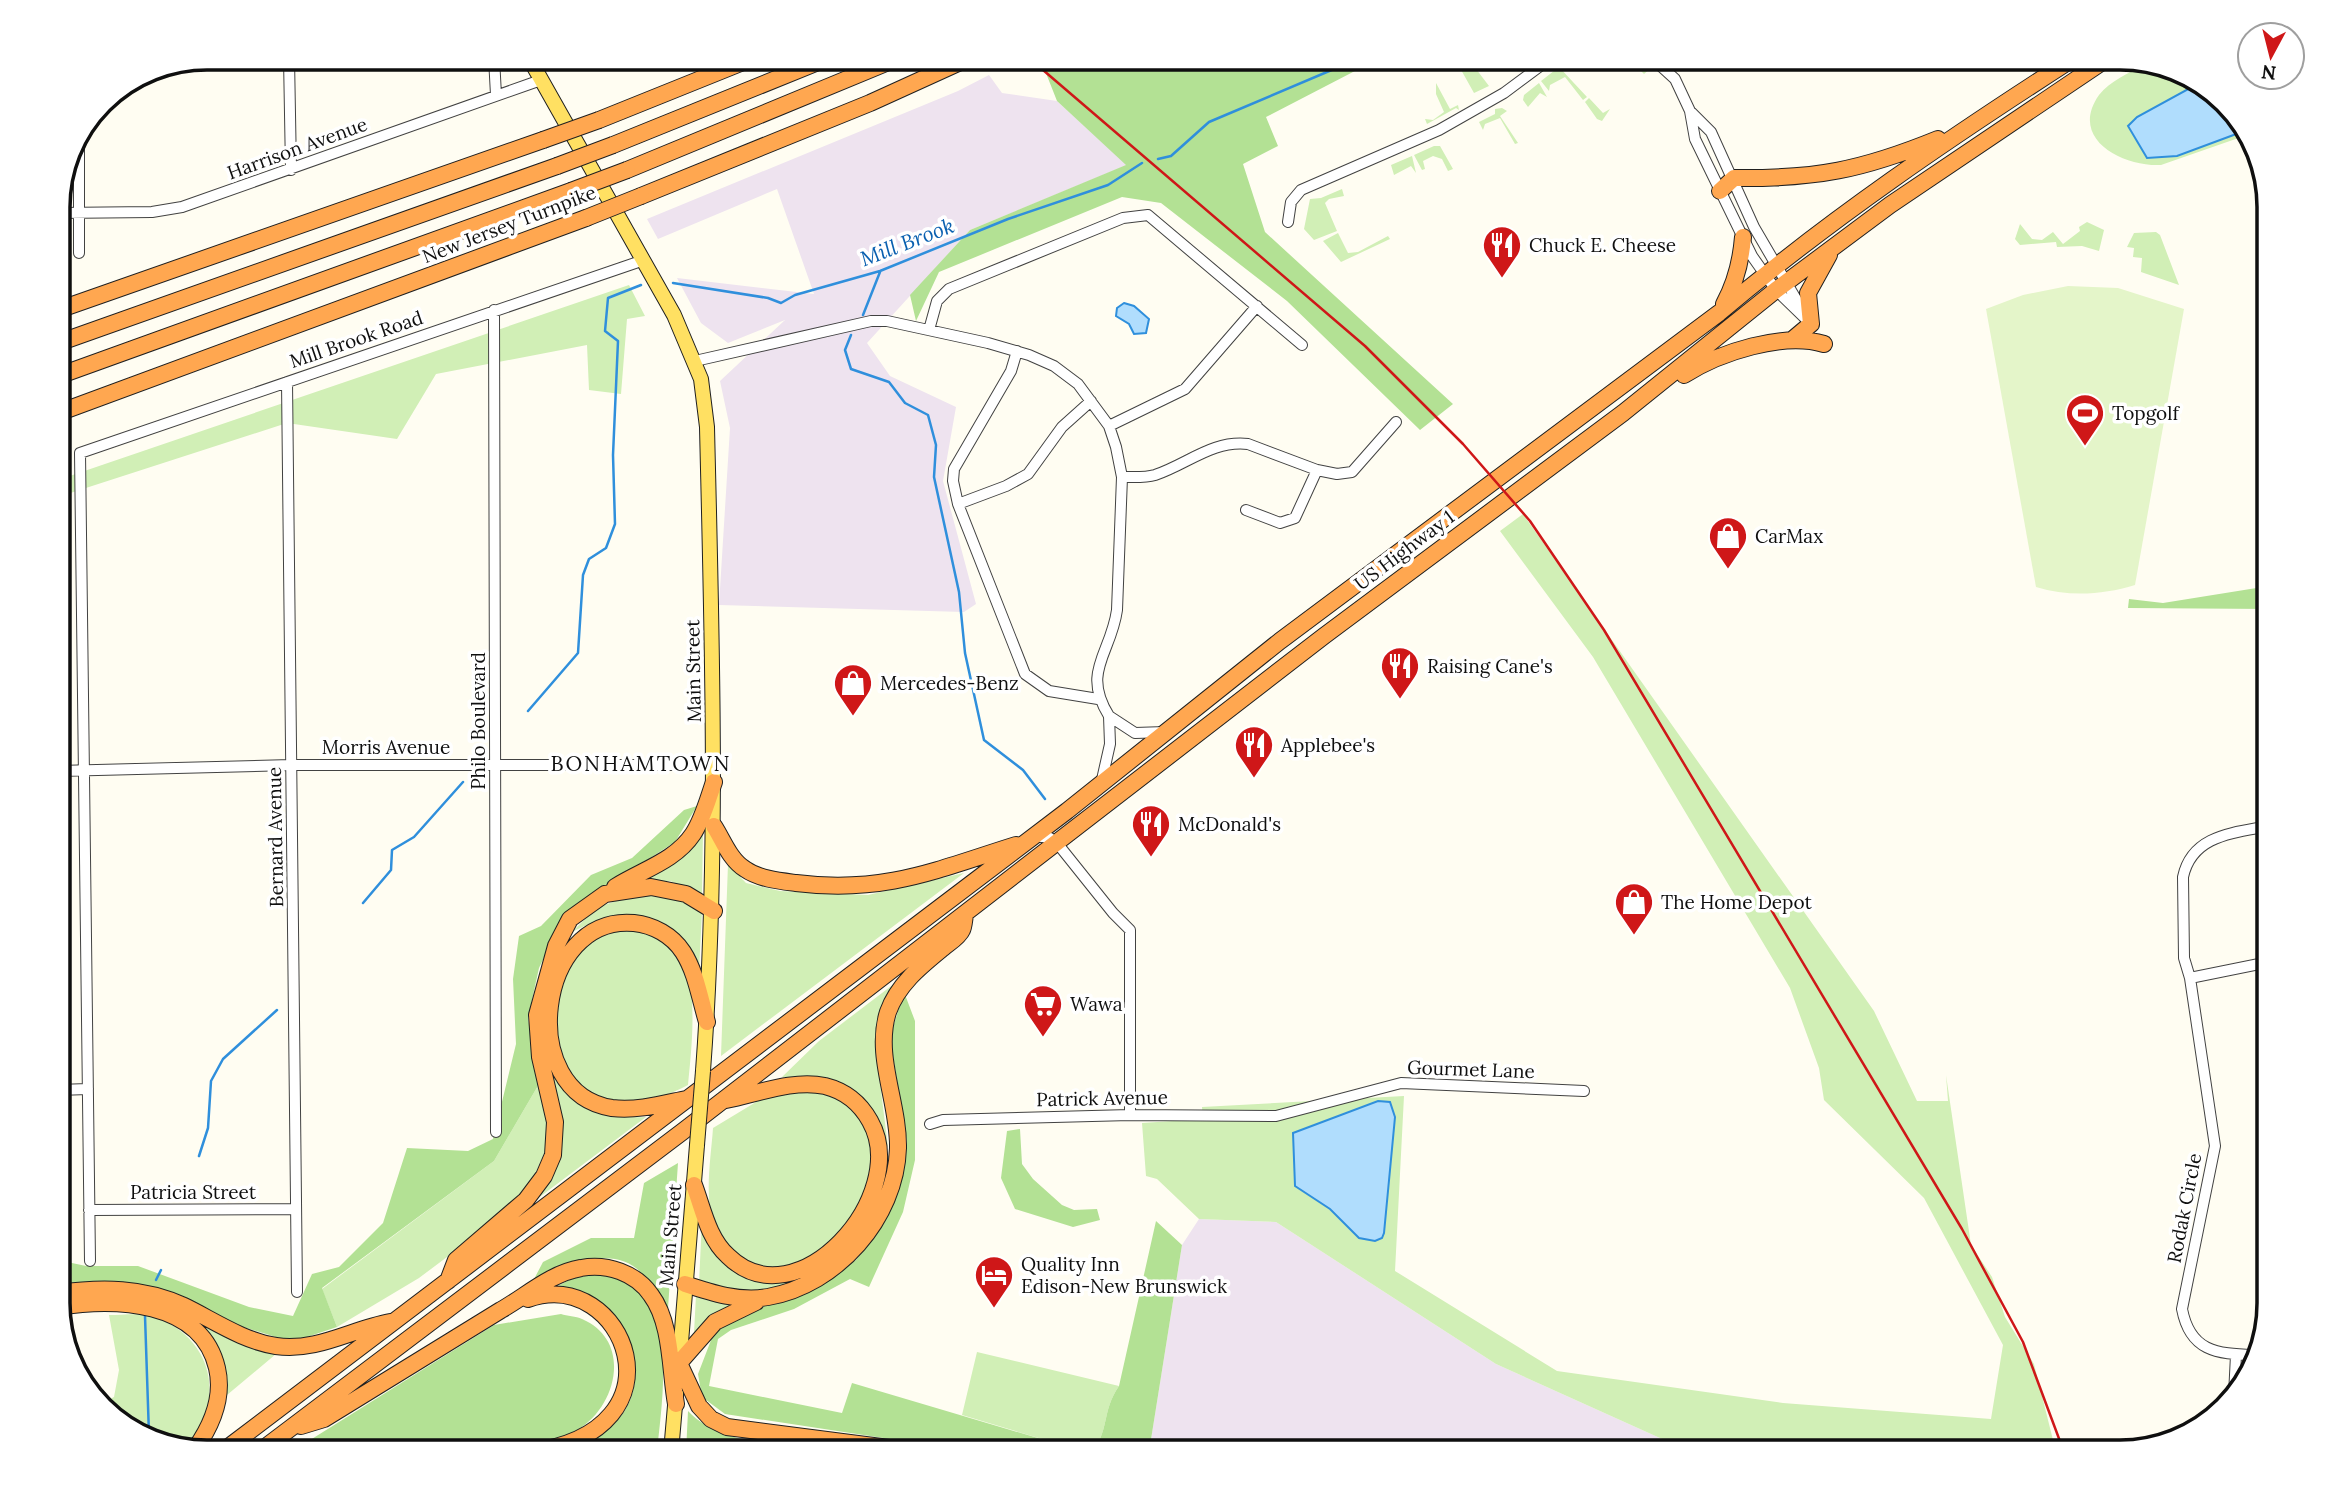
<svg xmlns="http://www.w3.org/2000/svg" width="2327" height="1510" viewBox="0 0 2327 1510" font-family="Lora,serif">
<rect width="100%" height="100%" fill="#fffdf2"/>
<path fill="#eee3ef" d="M 989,75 L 1002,93 L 1057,101 L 1127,165 L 970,230 L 867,343 L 890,376 L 956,407 L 943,481 L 976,604 L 964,612 L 719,605 L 730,428 L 720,381 L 785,320 L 728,343 L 701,323 L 677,278 L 814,294 L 777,189 L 658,239 L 647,219 L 958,91 Z
M 1199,1219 L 1276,1222 L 1496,1364 L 1691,1452 L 1149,1452 L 1182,1245 Z"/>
<path fill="#d1efb6" d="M 1628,58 L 1644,58 L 1652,67 L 1644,74 Z
M 1470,61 L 1489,86 L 1474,93 L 1460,68 Z
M 2144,65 L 2201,82 L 2137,117 L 2221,140 L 2247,130 L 2250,134 L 2161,165 C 2123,167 2068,139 2099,95 C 2110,81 2129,73 2144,65 Z
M 1559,67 L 1587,97 L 1583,100 L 1565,77 L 1550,85 L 1549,91 L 1541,81 Z
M 1436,83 L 1450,109 L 1458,105 L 1459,110 L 1456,108 L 1427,124 L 1425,119 L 1433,120 L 1444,112 L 1436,94 Z
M 1539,83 L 1547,97 L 1540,93 L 1528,107 L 1523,100 L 1524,95 Z
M 1589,98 L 1603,113 L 1610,109 L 1602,121 L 1597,119 L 1585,102 Z
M 1502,108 L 1507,111 L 1500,116 L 1518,143 L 1515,144 L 1500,118 L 1485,124 L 1483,130 L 1479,122 L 1495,114 L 1495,109 Z
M 1434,146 L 1440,146 L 1453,169 L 1448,171 L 1442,159 L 1433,156 L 1423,161 L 1425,169 L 1422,170 L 1414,155 Z
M 1412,156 L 1416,173 L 1411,166 L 1394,175 L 1391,165 Z
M 1342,189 L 1344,196 L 1329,199 L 1325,203 L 1337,231 L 1314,240 L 1304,229 L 1310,199 L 1321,198 Z
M 2087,222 L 2104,230 L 2099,251 L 2082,246 L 2057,247 L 2056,242 L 2020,245 L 2015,239 L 2020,224 L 2032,239 L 2042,240 L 2053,232 L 2063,244 L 2080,231 L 2079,227 Z
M 2156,232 L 2160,235 L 2179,285 L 2141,272 L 2142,258 L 2133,257 L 2134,248 L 2127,247 L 2134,233 Z
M 1338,233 L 1348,253 L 1358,252 L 1388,236 L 1390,239 L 1341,262 L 1323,241 Z
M 629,285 L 645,316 L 627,319 L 621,394 L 589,390 L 587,345 L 436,374 L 397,439 L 287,423 L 58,497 L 58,480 Z
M 1523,514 L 1874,1011 L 1917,1101 L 1948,1101 L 1946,1075 L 1971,1245 L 1992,1277 L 2005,1317 L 2034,1364 L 2056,1452 L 1691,1452 L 1496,1364 L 1276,1222 L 1199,1219 L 1157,1179 L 1146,1176 L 1142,1123 L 1203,1119 L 1202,1107 L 1404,1096 L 1395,1271 L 1557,1371 L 1783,1403 L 1991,1419 L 2003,1345 L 1924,1198 L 1824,1100 L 1819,1068 L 1790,988 L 1593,657 L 1500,531 Z
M 703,833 L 702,894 L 670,881 L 630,884 L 673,862 Z
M 728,864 L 746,883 L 780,891 L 868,895 L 964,873 L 721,1056 Z
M 638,893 L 682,898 L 702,912 L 699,971 C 693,960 688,947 680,937 C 652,905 605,915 572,932 L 596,908 Z
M 632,929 C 647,932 665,939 676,950 C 701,976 691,1052 688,1085 C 668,1095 645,1105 622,1103 C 567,1098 547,1042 560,995 C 566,975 569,963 584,949 C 589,944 594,937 600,935 C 609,931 622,931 632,929 Z
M 903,977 L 878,1035 L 878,1067 L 888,1147 L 864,1099 L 827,1077 L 782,1077 L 819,1041 Z
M 549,1067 C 582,1104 593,1119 646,1117 L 537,1199 L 554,1168 Z
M 539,1084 L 550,1140 L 534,1177 L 515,1206 L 419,1278 L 337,1327 L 322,1289 L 494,1161 Z
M 805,1090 C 951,1112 826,1311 744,1259 C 730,1250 716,1236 712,1219 C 705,1190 711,1157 713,1128 L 761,1099 Z
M 702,1220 C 732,1273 741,1287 806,1277 C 765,1297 741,1292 699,1283 Z
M 696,1295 L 741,1302 L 694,1333 Z
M 109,1315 C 124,1315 145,1312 158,1318 C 214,1341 225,1400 188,1447 L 124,1427 L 102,1403 L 114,1397 L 119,1370 Z
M 195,1320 L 249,1346 L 276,1354 L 227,1395 C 225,1361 218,1344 195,1320 Z
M 977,1352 L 1119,1386 C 1101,1412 1110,1432 1091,1452 L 1085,1452 L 962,1415 Z"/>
<path fill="#b3e194" d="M 1040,58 L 1380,58 L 1266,117 L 1278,146 L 1243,164 L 1265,232 L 1453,404 L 1420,430 L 1287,301 L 1161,203 L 1122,197 L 939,272 L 916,321 L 910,295 L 970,230 L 1126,165 L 1057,101 Z
M 2269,586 L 2269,609 L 2128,608 L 2129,599 L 2163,603 Z
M 697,806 L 675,842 L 565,913 L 539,968 L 528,1018 L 539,1084 L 494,1161 L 322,1288 L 337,1327 L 292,1342 L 227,1322 L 58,1286 L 58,1260 L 86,1266 L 138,1266 L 249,1307 L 293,1316 L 312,1274 L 339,1267 L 383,1223 L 407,1148 L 468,1151 L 493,1139 L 516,1044 L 513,979 L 519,936 L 541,926 L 591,875 L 632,858 L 684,810 Z
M 904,992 L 915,1021 L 915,1160 L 903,1212 L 869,1287 L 850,1279 L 794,1309 L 731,1330 L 718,1339 L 709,1386 L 842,1413 L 852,1383 L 1085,1452 L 975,1452 L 725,1414 L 702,1397 L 698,1374 L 713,1335 L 727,1322 L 814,1284 L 856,1260 L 879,1231 L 898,1186 L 907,1142 L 890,1037 Z
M 1020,1129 L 1022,1164 L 1033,1179 L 1062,1205 L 1074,1210 L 1097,1209 L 1100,1220 L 1073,1227 L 1015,1209 L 1001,1178 L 1007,1131 Z
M 678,1163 L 667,1323 C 660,1309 655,1292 646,1279 C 619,1239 563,1266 532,1283 L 543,1262 L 591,1238 L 634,1238 L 644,1183 Z
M 1156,1221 L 1182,1245 L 1149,1452 L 1091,1452 C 1110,1432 1101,1412 1119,1386 Z
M 602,1273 C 615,1278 630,1283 640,1293 C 675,1329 661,1408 657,1452 L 566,1452 C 584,1445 603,1436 616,1422 C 649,1388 637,1330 601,1304 C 588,1294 571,1289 556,1287 L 573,1278 Z
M 561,1314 C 567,1316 576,1316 582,1319 C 633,1341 617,1407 577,1430 C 528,1457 472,1452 419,1452 C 376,1452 333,1452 291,1452 L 494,1325 Z
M 688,1411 C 730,1455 805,1439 859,1452 L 686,1452 Z"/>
<path fill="#e4f5c9" d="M 2068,286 L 2118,288 L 2184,309 L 2135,585 C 2102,595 2069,597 2036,587 L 1986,309 L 2023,295 Z"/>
<path fill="#b0ddfd" stroke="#2f8fdc" stroke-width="2" d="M 2201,82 L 2247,130 L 2177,156 L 2147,158 L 2128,126 L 2137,117 Z
M 1124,303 L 1134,306 L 1149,319 L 1146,333 L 1134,334 L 1129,324 L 1116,316 L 1117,308 Z
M 1378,1101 L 1390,1102 L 1395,1117 L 1384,1233 L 1382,1238 L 1375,1241 L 1359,1238 L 1330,1209 L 1295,1186 L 1293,1133 Z"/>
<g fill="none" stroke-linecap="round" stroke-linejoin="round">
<path stroke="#2f8fdc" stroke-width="2.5" d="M 1158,159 L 1171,156 L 1209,122 L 1360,58
M 673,283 L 768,298 L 781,303 L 795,295 L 880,271 L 1008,219 L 1108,185 L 1142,163
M 863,315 L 880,272
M 851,335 L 845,350 L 851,369 L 889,382 L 905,403 L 928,415 L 936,445 L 934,477 L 959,592 L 965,653 L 984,740 L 1023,770 L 1045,799
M 528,711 L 578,653 L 583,575 L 589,559 L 606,548 L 615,524 L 613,455 L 618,341 L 605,331 L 608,298 L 641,285
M 363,903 L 391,870 L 392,850 L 414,837 L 463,782
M 199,1156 L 208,1128 L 211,1081 L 223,1059 L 277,1010
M 156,1280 L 161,1270
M 145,1316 L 149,1435"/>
<g stroke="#424242" stroke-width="12">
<path id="minor" d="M 289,58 L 291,170
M 494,58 L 496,95
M 1652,58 L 1675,79 L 1690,111 L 1695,139 L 1752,256 L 1776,290 L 1811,324
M 1690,111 L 1711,132 L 1754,227 L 1803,311
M 79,135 L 79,253
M 58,213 L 152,212 L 182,207 L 541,80
M 1288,222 L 1291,202 L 1301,190 L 1439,130 L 1504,93 L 1551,58
M 494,310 L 496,1132
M 929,330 L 937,301 L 949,289 L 1123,218 L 1148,215 L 1302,345
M 1017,351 L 1011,371 L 954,469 L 953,481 L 958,504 L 1025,674 L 1049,691 L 1098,699
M 695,361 L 871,321 L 887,321 L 988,343 L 1029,355 L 1054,366 L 1078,384 L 1109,426 L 1116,447 L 1122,477 L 1117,610 C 1111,654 1081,671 1109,716
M 287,382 L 297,1292
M 1109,426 L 1185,389 L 1257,306
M 1122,477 C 1133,477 1145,478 1155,475 C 1188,464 1212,440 1248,444 L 1317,470 L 1337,474 L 1352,472 L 1396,422
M 958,504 L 1006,486 L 1028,474 L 1062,427 L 1091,401
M 1246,510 L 1280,523 L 1295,518 L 1317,470
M 58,771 L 291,765 L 714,765
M 1101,784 L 1110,744 L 1109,716 L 1135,733 L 1165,732
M 1034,836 L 1050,838 L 1057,843 L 1113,913 L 1130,930 L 1130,1115
M 2190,978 L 2269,962
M 58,1090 L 88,1089
M 930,1124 L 943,1120 L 1130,1115 L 1276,1116 L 1401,1083 L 1584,1091
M 89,1210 L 296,1209
M 90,1261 L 80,453 L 644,260
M 2254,1355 C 2216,1354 2190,1351 2182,1309 L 2215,1146 L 2190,978 L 2184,958 L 2183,877 C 2192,835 2233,833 2269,826
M 2234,1395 L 2236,1355"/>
</g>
<g stroke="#202020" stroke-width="16">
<path id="major" d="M 529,58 L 674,315 L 701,379 L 707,427 C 712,642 719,856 703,1071
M 679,1367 L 697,1145
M 671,1452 L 676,1394"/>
</g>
<g stroke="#202020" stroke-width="18">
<path id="highway" d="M 599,120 L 753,58
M 613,145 L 828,58
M 627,170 L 898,58
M 1720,191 L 1734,178 C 1816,179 1862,170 1938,139
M 641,196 L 870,103 L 969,58
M 1724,304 C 1736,282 1741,262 1743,237
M 58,310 L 543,140
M 1792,340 L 1811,324 L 1808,293 L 1829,255
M 58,343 L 557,166
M 1684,375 C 1720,352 1783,332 1824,344
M 58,376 L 571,191
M 58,413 L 586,218
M 714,826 C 723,840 730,860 745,869 C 759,879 780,881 796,883 C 884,894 936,870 1016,845
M 615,887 C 642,870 675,861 693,834 C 703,819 708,799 714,782
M 686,1099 C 662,1104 637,1111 612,1108 C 515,1093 536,914 634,923 C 653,925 672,935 683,952 C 696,972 700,999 707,1022
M 694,1185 C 703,1209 708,1238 728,1256 C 797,1324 912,1195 870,1121 C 860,1103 845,1091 825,1086 C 793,1079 757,1094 726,1100
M 448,1281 L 456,1260 L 526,1200 L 544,1176 L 553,1155 L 555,1122 L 540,1057 L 537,1015 L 556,946 L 570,919 L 605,894 L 651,887 L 686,894 L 714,911
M 685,1284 C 712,1293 739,1302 768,1297 C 837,1285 896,1218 898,1148 C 899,1103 874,1056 888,1012 C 898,984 921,966 943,948 C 949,943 959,937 962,930 C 964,926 964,920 965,915
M 58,1293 C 101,1287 144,1287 184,1306 C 213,1320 243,1341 276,1346 C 317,1352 352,1329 390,1322
M 528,1299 C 624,1265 691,1431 530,1452
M 756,1302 L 715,1322 L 679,1363 L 699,1406 L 711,1419 L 727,1427 L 920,1452
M 58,1307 C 114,1298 201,1300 217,1368 C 224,1398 212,1425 195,1449
M 301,1426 L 324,1419 C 383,1383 442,1346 501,1310 C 526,1296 551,1273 581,1268 C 607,1263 636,1273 651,1295 C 672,1323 670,1371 676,1404
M 222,1452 L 1067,811 L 1280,641 L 1719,313 C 1830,219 1951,137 2074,58
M 259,1452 L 682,1132 L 1324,636 L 1623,413 L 1776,290 L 1890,205 L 2108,58"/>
</g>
<use href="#minor" stroke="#fff" stroke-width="10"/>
<use href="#major" stroke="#ffe062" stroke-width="14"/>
<use href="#highway" stroke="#ffa750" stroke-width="16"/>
<path stroke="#cf1718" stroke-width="2.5" d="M 1029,58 L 1365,346 L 1463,444 L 1530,521 L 1604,630 L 1962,1229 L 2023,1342 L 2064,1452"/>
<g stroke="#202020" stroke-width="16" stroke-linecap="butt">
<path id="major-bridge" d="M 697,1145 L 703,1071"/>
</g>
<g stroke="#202020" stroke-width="18" stroke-linecap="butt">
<path id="highway-bridge" d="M 543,140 L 599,120
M 557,166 L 613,145
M 571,191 L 627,170
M 586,218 L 641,196"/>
</g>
<use href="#major-bridge" stroke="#ffe062" stroke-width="14"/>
<use href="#highway-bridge" stroke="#ffa750" stroke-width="16"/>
</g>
<defs>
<g id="restaurant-pin" transform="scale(2.0125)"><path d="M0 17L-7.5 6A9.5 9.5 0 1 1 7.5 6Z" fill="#cf1718" stroke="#fff"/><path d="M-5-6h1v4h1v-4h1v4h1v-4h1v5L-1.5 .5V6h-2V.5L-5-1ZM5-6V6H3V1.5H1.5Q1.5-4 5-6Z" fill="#fff"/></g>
<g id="stadium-pin" transform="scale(2.0125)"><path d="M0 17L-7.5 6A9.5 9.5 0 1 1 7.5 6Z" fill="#cf1718" stroke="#fff"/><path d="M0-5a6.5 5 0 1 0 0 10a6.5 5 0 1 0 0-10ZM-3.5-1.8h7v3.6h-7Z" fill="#fff"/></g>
<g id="shop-pin" transform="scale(2.0125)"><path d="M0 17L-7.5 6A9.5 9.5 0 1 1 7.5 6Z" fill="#cf1718" stroke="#fff"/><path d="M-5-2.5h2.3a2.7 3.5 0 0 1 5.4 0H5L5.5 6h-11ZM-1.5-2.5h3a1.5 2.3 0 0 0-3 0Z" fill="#fff"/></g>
<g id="supermarket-pin" transform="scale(2.0125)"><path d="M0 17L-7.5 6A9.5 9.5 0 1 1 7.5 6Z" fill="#cf1718" stroke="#fff"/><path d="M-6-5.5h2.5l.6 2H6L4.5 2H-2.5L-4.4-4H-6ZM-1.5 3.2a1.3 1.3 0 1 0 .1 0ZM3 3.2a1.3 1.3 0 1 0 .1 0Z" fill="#fff"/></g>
<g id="hotel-pin" transform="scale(2.0125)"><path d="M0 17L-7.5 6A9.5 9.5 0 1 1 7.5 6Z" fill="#cf1718" stroke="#fff"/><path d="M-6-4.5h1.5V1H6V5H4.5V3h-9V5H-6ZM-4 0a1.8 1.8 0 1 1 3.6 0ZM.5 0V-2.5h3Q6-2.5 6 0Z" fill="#fff"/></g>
</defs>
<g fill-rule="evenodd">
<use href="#restaurant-pin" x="1502" y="245"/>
<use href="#stadium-pin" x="2085" y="413"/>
<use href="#shop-pin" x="1728" y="536"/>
<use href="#restaurant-pin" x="1400" y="666"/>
<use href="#shop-pin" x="853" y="683"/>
<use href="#restaurant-pin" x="1254" y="745"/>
<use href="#restaurant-pin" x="1151" y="824"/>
<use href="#shop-pin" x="1634" y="902"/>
<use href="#supermarket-pin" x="1043" y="1004"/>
<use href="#hotel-pin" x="994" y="1275"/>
</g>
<g text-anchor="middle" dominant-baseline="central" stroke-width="7" stroke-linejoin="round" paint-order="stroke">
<g font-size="19" fill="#0f0f0f" stroke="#fff">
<text transform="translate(297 148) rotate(-20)">Harrison Avenue</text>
<text transform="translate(509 224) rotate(-21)">New Jersey Turnpike</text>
<text transform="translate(356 339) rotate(-19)">Mill Brook Road</text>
<text transform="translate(1404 550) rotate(-37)">US Highway 1</text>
<text transform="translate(693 671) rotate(-91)">Main Street</text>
<text transform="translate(478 721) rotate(-90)">Philo Boulevard</text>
<text x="386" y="747">Morris Avenue</text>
<text transform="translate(275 837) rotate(-91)">Bernard Avenue</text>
<text transform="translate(1471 1069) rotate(2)">Gourmet Lane</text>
<text transform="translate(1102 1098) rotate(-1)">Patrick Avenue</text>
<text x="193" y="1192">Patricia Street</text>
<text transform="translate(2184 1208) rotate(-79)">Rodak Circle</text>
<text transform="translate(670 1235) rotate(-85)">Main Street</text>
</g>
<g font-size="19" fill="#0f0f0f" stroke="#fff" text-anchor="start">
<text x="1529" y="245">Chuck E. Cheese</text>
<text x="2112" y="413">Topgolf</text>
<text x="1755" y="536">CarMax</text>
<text x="1427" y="666">Raising Cane's</text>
<text x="880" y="683">Mercedes-Benz</text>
<text x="1281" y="745">Applebee's</text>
<text x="1178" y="824">McDonald's</text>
<text x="1661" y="902">The Home Depot</text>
<text x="1070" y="1004">Wawa</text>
<text x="1021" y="1264">Quality Inn<tspan x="1021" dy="22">Edison-New Brunswick</tspan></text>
</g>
<g font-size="21" font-style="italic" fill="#0a60b0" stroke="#fff">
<text transform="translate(907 242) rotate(-21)">Mill Brook</text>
</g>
<g font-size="21" letter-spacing="2" fill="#0f0f0f" stroke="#fff">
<text x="641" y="763">BONHAMTOWN</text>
</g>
</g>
<path d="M0 0H2327V1510H0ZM207 70H2120A137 137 0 0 1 2257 207V1303A137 137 0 0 1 2120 1440H207A137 137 0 0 1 70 1303V207A137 137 0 0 1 207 70Z" fill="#fff" fill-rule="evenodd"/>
<path fill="none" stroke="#0f0f0f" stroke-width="3.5" d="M207 70H2120A137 137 0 0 1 2257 207V1303A137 137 0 0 1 2120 1440H207A137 137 0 0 1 70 1303V207A137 137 0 0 1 207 70Z"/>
<g transform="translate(2271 56) rotate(187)"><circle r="33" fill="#ffffff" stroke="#9f9f9f" stroke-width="2"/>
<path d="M0-5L12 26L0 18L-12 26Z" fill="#cf1718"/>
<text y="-10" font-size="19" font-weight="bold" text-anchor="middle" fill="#0f0f0f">N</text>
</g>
</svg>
